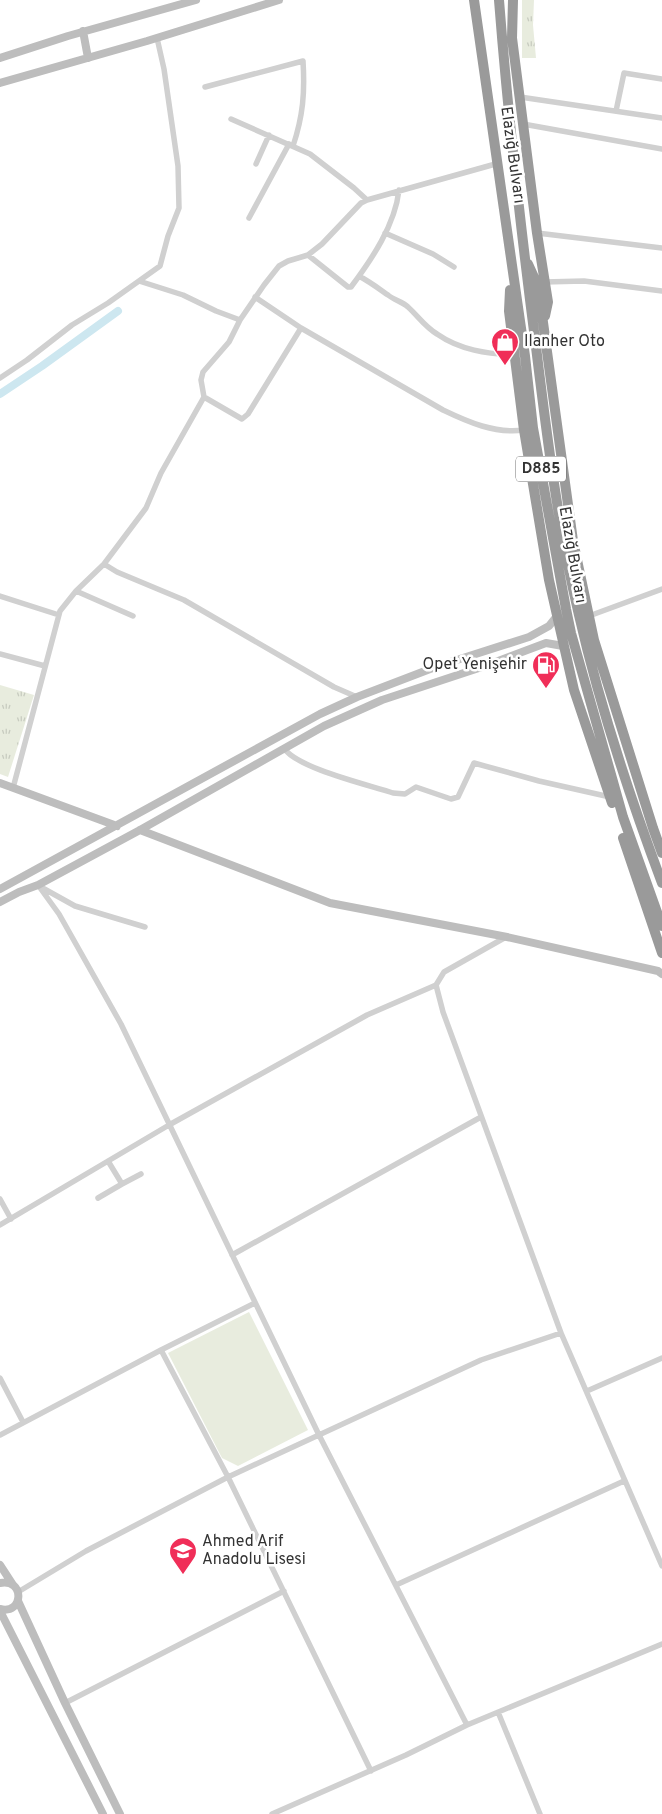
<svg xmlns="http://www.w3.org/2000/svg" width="662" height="1814" viewBox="0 0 662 1814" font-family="Overpass,sans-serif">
<defs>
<pattern id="grass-tufts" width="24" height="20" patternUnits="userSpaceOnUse" patternTransform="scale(1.25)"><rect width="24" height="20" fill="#e8ecde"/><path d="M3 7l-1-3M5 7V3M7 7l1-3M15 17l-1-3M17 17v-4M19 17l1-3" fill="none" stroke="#c7cbbf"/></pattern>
</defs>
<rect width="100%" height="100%" fill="#fff"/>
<path fill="url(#grass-tufts)" d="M 522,0 L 534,0 L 533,25 L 536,58 L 522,58 Z
M 0,685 L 34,695 L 8,777 L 0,774 Z"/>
<path fill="#e8ecde" d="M 249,1312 L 308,1430 L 238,1466 L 222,1458 L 168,1353 Z"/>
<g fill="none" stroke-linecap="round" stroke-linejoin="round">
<path stroke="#cde7f0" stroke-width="8" d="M 0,394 L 42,366 L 118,311"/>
<path stroke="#d0d0d0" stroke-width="5.5" d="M 205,87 L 303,61 C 305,93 303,116 293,146
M 520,97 L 662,118
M 616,111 L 624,73 L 662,79
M 231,119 L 310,154 L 354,188 L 367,200
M 523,124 L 662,149
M 256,164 L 269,135
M 249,218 L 289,144
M 385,233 L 433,254 L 454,267
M 537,233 L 662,248
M 308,255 L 348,287 L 351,287 C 372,259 395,225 399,190
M 359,276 C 370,282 378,288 388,295 C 394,300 403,302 408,307 C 418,316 425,327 437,334 C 460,350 487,354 515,355
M 139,281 L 183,295 L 216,311 L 240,320
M 544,282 L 584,281 L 662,291
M 255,297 L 301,328 L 443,410 C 468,422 495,434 524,430
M 0,378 L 27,360 L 72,325 L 108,303 L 160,266 L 168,236 L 179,208 L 178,166 L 164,69 L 157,38
M 204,397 L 242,419 L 248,414 L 301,328
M 104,564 L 117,572 L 184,600 L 334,687 L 357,697
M 76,591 L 133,616
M 0,596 L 59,615
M 589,616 L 662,589
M 0,654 L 45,666
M 284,748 C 296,768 369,785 393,793 L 405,794 L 416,787 L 451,799 L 458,797 L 474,763 L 539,781 L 610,797
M 13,788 L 60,611 L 76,591 L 104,564 L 146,508 L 161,473 L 204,397 L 201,380 L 203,372 L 229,342 L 240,320 L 264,285 L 279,266 L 288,261 L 308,255 L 322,244 L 361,203 L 367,200 L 499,163
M 38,885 L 59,914 L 121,1024 L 319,1435 L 467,1725
M 39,886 L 75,906 L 145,927
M 506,937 L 444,972 L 436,985 L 443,1012 L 561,1333 L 662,1566
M 108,1161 L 122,1184 L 141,1174
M 98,1198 L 122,1184
M 0,1199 L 11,1219
M 0,1225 L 169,1125 L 367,1015 L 436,985
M 232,1255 L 481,1117
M 161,1350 L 228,1477 L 371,1771
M 0,1378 L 23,1422
M 587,1391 L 662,1358
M 0,1435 L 161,1350 L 255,1303
M 396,1585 L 624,1481
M 18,1592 L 86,1551 L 228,1477 L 481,1360 L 561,1333
M 65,1703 L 284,1591
M 498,1712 L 540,1814
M 272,1814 L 406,1755 L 467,1725 L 662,1644"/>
<path stroke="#bdbdbd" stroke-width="8" d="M 83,31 L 88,58
M 0,58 L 68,36 L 196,0
M 0,83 L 147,41 L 279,0
M 0,783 L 117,826
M 140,830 L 330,903 L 507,937 L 658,971 L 662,974
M 0,889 L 320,714 L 357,697 L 438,666 L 529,637 L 549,626 L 557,616
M 0,902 L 19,892 L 38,885 L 140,830 L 324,726 L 382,700 L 485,666 L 546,643 L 563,646
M 0,1565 L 13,1585
M 0,1583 C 25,1578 24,1615 0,1609
M 18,1601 L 65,1703 L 120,1814
M 0,1611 L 103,1814"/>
<path stroke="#9a9a9a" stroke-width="10" d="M 474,0 L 525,356 L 533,428 L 566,609 L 571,633 L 623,817 L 662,926
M 499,0 C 508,116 521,231 536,347 C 547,437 558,527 579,615 C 600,707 629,795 662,883
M 513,0 L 512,38 L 537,233 L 548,302 L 545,316
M 528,264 L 538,286 L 573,541 L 594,640 L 653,828 L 662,853
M 510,290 L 509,311 L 524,430 L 549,580 L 574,690 L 612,803
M 623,838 L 662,953"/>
</g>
<defs>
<g id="shop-pin" transform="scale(1.4375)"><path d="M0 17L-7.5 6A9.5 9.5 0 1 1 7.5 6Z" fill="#f02e58" stroke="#fff"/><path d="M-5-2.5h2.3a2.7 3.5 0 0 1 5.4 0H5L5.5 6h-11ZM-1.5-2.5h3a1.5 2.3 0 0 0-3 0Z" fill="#fff"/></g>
<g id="fuel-pin" transform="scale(1.4375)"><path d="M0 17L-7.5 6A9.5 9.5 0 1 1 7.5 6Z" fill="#f02e58" stroke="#fff"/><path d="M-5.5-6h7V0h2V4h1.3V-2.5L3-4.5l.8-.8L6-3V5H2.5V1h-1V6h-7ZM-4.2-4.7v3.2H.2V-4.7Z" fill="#fff"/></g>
<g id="school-pin" transform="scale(1.4375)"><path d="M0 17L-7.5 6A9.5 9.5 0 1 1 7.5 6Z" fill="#f02e58" stroke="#fff"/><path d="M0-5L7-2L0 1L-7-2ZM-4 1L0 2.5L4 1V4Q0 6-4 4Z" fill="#fff"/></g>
</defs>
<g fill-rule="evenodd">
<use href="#shop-pin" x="505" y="342"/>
<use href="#fuel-pin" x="546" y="665"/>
<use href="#school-pin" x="183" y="1551"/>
</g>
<g text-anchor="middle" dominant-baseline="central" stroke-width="5" stroke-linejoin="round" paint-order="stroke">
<rect fill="#fff" stroke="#707070" stroke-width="1" x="516" y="456.5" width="50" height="25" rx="4"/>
<g font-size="15" font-weight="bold" fill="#333">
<text x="541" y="469">D885</text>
</g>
<g font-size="16" fill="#333" stroke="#fff">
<text transform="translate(512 155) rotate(82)">Elazığ Bulvarı</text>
<text transform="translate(572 555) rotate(80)">Elazığ Bulvarı</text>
</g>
<g font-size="16" fill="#333" stroke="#fff" text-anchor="start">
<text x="524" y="342">Ilanher Oto</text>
<text x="527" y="665" text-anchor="end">Opet Yenişehir</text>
<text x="202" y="1542">Ahmed Arif<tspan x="202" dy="18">Anadolu Lisesi</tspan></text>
</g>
</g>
</svg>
